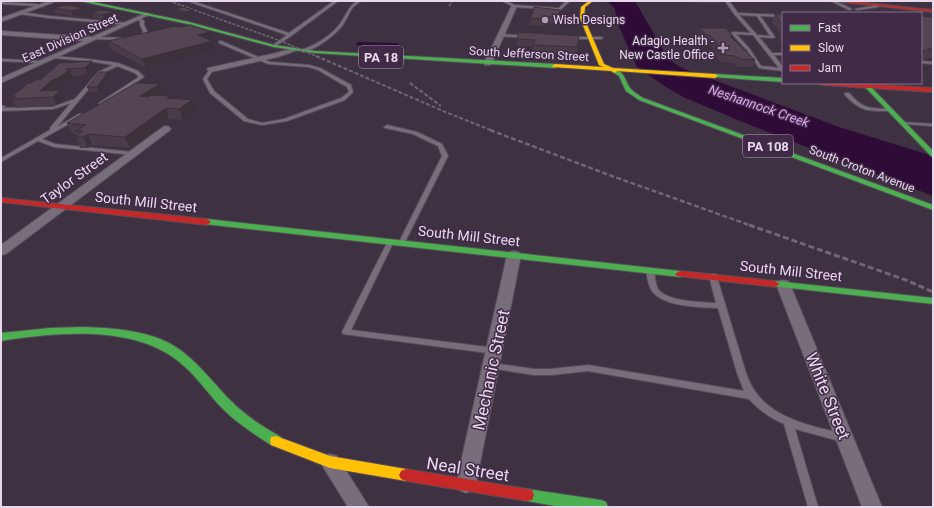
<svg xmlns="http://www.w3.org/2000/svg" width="934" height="508" viewBox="0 0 934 508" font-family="Roboto,sans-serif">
<rect width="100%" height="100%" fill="#3e3141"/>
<path fill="#2f0b37" d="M 607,1 L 635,1 L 669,60 L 682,68 L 839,127 L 933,156 L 933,196 L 750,125 L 683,97 L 666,87 L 637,67 L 617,22 L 615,9 Z
M 359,42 L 396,43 L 403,46 C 395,50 363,48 355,44 Z"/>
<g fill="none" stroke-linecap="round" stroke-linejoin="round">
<g stroke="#574d5a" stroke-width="2">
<path id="lane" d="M 187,1 L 192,1 L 289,33 L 334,1 L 338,1 L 291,36 L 274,47 L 273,47 L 273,45 L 287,35 Z
M 357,1 L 361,1 C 357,4 353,6 351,10 C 348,15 346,21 342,26 C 334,36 314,51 302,52 L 302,50 C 317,44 333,35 342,21 C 347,13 349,6 357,1 Z
M 502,1 L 506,1 L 515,5 L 556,8 L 559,8 L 566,1 L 570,1 L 560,10 L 514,7 Z
M 725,1 L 729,1 L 738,13 L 783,15 L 783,17 L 760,16 L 775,37 L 773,38 L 759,37 L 772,53 L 783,53 L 783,55 L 774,55 L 783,67 L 783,71 L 759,68 L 747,50 L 731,33 L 733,32 L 751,33 L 735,15 ZM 739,15 L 757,16 L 770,36 L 757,35 ZM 736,34 L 753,35 L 779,68 L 761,66 L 749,48 Z
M 831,1 L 835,1 L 852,9 L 849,10 Z
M 1,2 L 36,4 L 38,5 L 36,6 L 1,4 Z
M 879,5 L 878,7 L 857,10 L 855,9 Z
M 20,12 L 49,16 L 127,23 L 129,24 L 127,25 L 49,18 L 19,14 Z
M 139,18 L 144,21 L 144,25 L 147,31 L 145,36 L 138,38 L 137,36 L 142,34 L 143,31 L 140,25 L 140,21 L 137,19 Z
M 501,34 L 527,36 L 529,37 L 527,38 L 500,36 Z
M 96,37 L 124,38 L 126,39 L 124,40 L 95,39 Z
M 569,37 L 601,37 L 603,38 L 601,39 L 568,39 Z
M 219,41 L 221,41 L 270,62 L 309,65 L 320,68 L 351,85 L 353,92 L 345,100 L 287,121 L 262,125 L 244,121 L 210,93 L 203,79 L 210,69 L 213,70 L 207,79 L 214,91 L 248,119 L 262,123 L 284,119 L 341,98 L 349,92 L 347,87 L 318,70 L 309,67 L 268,64 L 219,43 Z
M 53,56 L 88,59 L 118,63 L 138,71 L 144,77 L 101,105 L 99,104 L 99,103 L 139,77 L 135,73 L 117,66 L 101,74 L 57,127 L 79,114 L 83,114 L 83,116 L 42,139 L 55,144 L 132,152 L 135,154 L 134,155 L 54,147 L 38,141 L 1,162 L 1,158 L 50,130 L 50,128 L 71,103 L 53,109 L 1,111 L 1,106 L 5,106 L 4,108 L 53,107 L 75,99 L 99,72 L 113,65 L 88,61 L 54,58 L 52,57 Z
M 1,59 L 42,61 L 44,62 L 42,63 L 1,61 Z
M 921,61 L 933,62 L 933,64 L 921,63 Z
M 845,93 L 849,93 C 864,110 869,108 890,109 L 892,110 L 890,111 C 868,111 861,112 845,95 Z
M 901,122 L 933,124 L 933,126 L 903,124 L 901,123 Z
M 387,125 L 417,132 L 442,144 L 448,156 L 405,242 L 402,244 L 399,242 L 442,156 L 438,146 L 413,134 L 385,128 L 384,127 Z
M 391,239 L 394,241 L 351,330 L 495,348 L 498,349 L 499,351 L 498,353 L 495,354 L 343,334 L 342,332 L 388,241 Z
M 647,268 L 650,268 L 654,270 C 655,276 655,283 658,289 C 667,302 702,302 716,303 L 709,276 L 710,274 L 716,274 L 746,373 C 758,408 786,419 819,428 C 828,430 838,432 846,435 L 848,438 L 846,441 L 843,442 L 795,429 L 818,507 L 808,507 L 784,424 C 770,418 759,410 749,399 L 588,371 L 551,375 L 534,375 L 489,368 L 488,366 L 489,364 L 492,363 L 534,369 L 551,369 L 588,365 L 744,391 L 737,373 L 718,308 C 700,307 663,307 652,291 C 648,285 647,277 646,270 Z"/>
</g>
<g stroke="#574d5a" stroke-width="2">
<path id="street" d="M 49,1 L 57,1 L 1,22 L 1,18 Z
M 512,5 L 517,6 L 492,63 L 491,65 L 485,65 L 484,63 Z
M 146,13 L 151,14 L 1,83 L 1,78 L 84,41 L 1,35 L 1,31 L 92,37 Z
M 293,48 L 297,50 L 295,51 L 278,57 L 211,72 L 207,70 L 208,68 L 276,53 Z
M 166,126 L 169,127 L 171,129 L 169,131 L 6,254 L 1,255 L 1,245 L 163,127 Z
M 514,251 L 519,252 L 521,255 L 476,484 L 473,490 L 466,493 L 459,490 L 456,484 L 507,255 L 509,252 Z
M 783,280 L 788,281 L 790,284 L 882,507 L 862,507 L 776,284 L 778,281 Z
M 330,454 L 337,456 L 369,507 L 348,507 L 320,462 L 323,456 Z"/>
</g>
<g stroke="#574d5a" stroke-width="2">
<path id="fast" d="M 80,1 L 88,1 L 189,22 L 274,45 L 315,51 L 555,64 L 558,66 L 555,68 L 315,53 L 274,47 L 188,24 Z
M 613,70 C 624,69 625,81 630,88 C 633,92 639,95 643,98 L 933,205 L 933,210 L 639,100 L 626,91 L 619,76 L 613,72 Z
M 715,74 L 783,78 L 783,82 L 713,77 L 712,76 Z
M 865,85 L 869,85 L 933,151 L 933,157 L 931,156 L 865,87 Z
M 207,219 L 680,271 L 685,274 L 680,277 L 204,224 L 203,222 L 204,220 Z
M 775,281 L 933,298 L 933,304 L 772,286 L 770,284 Z
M 83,327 C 111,328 144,330 169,343 C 195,357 211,381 231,401 C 246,416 263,427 281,437 L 282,441 L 281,445 L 276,446 L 271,445 C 254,434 237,423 223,409 C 209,395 199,379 184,366 C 139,324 58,332 1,341 L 1,333 L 50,328 Z
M 527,489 L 601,500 L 606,502 L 608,507 L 561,507 L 527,501 L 522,500 L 520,495 L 522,490 Z"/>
</g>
<g stroke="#574d5a" stroke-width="2">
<path id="slow" d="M 589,1 L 593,1 L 585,7 L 584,18 L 604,64 L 613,68 L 715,74 L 718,76 L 715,78 L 617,71 L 615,73 L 611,71 L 553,67 L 552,66 L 555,64 L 603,67 L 599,65 L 580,18 L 581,7 Z
M 276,436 L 330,456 L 406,469 L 411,471 L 413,475 L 411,479 L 406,481 L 330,468 L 271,445 L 270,441 L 271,437 Z"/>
</g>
<g stroke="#574d5a" stroke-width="2">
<path id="jam" d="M 833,1 L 847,1 L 933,10 L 933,12 Z
M 819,83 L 849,83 L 933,88 L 933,92 L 822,85 Z
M 1,198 L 207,219 L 211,222 L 207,225 L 1,202 Z
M 680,271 L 775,281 L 780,284 L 775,287 L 677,276 L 675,274 Z
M 406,469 L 527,489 L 532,490 L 534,495 L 532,500 L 527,501 L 406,481 L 401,479 L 399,475 L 401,471 Z"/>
</g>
<use href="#lane" fill="#786d7b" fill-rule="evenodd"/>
<use href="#street" fill="#786d7b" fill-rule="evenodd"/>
<use href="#fast" fill="#4caf50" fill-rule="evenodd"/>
<use href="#slow" fill="#ffc107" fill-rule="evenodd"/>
<use href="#jam" fill="#c62828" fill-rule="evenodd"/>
<path stroke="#716774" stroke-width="1.5" stroke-dasharray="3 1.5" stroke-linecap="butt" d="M 169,1 L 281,41 L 318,57
M 449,6 L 453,1"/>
<path stroke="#716774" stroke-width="2" stroke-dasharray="4 2" stroke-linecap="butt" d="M 316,56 L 443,111 L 493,131
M 410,83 L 441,106"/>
<path stroke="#716774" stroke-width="2.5" stroke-dasharray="5 2.5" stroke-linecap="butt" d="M 490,130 L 609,175 L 752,226"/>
<path stroke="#716774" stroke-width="3" stroke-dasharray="6 3" stroke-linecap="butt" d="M 749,225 L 906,280 L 933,292"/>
</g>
<path fill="#493b47" d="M 54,1 L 72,1 L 72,2 L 63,4 L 54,3 Z
M 665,1 L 719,1 L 719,4 Z
M 54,8 L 85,12 L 73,16 L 55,13 Z
M 176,9 L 193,10 L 193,12 L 186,14 L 177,11 Z
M 560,10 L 558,24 L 548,23 L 547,26 L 530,25 L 531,18 Z
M 114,11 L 115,15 L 104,19 L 93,18 L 92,14 Z
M 775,14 L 783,15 L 783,46 L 779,40 L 781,34 L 772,23 Z
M 921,16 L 933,17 L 933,58 L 926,58 L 925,60 L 921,60 Z
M 700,28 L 733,36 L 732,38 L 755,60 L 753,67 L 737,67 L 733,63 L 720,62 L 714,54 L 715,50 L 708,42 L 705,42 L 699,34 Z
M 579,36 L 577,54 L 532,52 L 533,46 L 517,46 L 517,39 Z
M 108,41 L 212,41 L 214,50 L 146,68 L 111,50 Z
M 59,63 L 95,69 L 88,75 L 73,76 L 73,78 L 61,86 L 56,87 L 53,90 L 60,90 L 64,98 L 56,105 L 16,108 L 11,97 L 31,83 L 42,79 Z
M 108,72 L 110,77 L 99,92 L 89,92 L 87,87 Z
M 160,84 L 164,95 L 162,96 L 170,99 L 192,100 L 196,111 L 183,120 L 169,119 L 130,148 L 92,145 L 88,148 L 80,148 L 76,136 L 78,135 L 72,134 L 67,123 Z"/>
<path fill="#3c303a" d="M 67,1 L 72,1 L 72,2 L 63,4 L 62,2 Z
M 84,8 L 85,12 L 73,16 L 72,11 Z
M 193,10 L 193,12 L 186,14 L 185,12 Z
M 114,11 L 115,15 L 104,19 L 103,15 Z
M 210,32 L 214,50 L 146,68 L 142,59 L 198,35 Z
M 92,61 L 95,69 L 88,75 L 85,68 Z
M 66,69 L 68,72 L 70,70 L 73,78 L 61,86 L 56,87 L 45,98 L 40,91 L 52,80 Z
M 108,72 L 110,77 L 99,92 L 97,87 Z
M 160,84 L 164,95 L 144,107 L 140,96 Z
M 60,90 L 64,98 L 56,105 L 53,97 Z
M 192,100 L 196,111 L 183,120 L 179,109 Z
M 166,108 L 169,119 L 130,148 L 125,137 Z
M 88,134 L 92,145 L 88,148 L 83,137 Z"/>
<path fill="#554553" stroke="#3c303a" d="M 55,1 L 67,1 L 62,2 Z
M 66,5 L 84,8 L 72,11 L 54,8 Z
M 183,7 L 193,10 L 185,12 L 176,9 Z
M 534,7 L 560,10 L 559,17 L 548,17 L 547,19 L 531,18 Z
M 99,10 L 114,11 L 103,15 L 92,14 Z
M 775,14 L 783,15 L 783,25 Z
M 921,16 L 933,17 L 933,49 L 927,48 L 930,51 L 921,50 Z
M 191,25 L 210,32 L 198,35 L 212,41 L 142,59 L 108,41 L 176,26 L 179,27 Z
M 700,28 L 726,28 L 733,36 L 730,36 L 755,60 L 739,59 L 735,56 L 722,55 L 715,47 L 720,47 L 710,35 L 706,35 Z
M 519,32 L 579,36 L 577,47 L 533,45 L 535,40 L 517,39 Z
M 92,61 L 85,68 L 66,69 L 66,70 L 70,70 L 58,78 L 52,80 L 40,91 L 60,90 L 53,97 L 12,99 L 16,96 L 11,97 L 28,83 L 31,83 L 35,80 L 42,79 L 59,63 Z
M 100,72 L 108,72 L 97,87 L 87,87 Z
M 136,83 L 160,84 L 140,96 L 148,97 L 151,95 L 170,96 L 167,98 L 192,100 L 179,109 L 166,108 L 125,137 L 88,134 L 83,137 L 76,136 L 83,131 L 76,131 L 86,125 L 67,123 Z"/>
<g fill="#ac9eb0" stroke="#412a48" stroke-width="1.5">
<circle cx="545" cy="20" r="4"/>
<path d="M721 42h4v4h4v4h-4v4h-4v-4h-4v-4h4z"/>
</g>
<g text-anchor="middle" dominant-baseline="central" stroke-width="3" stroke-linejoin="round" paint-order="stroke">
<g font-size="12" fill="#e7d9eb" stroke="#412a48" text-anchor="start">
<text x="553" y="20">Wish Designs</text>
<text x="714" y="41" text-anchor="end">Adagio Health -<tspan x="714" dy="14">New Castle Office</tspan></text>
</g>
<g font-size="12" fill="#e7d9eb" stroke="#412a48">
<text transform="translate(70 38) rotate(-24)">East Division Street</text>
<text transform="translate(529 54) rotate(3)">South Jefferson Street</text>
<text transform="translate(862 169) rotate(21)">South Croton Avenue</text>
</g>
<g fill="#412a48" stroke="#b5a4ba" stroke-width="1">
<rect x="359" y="46" width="44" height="22" rx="3"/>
<rect x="743" y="135" width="50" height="22" rx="3"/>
</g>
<g font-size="13" font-weight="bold" fill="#e7d9eb">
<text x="381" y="57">PA 18</text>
<text x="768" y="146">PA 108</text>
</g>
<g font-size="13" font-style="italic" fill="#e1a5f1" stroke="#412a48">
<text transform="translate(759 106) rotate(19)">Neshannock Creek</text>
</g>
<g font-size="14" fill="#e7d9eb" stroke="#412a48">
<text transform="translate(74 178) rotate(-36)">Taylor Street</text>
<text transform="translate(146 202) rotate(6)">South Mill Street</text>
<text transform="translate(469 236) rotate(6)">South Mill Street</text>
<text transform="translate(791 271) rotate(6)">South Mill Street</text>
</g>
<g font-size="17" fill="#e7d9eb" stroke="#412a48">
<text transform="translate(491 370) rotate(-78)">Mechanic Street</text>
<text transform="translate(828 396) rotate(68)">White Street</text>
<text transform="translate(468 469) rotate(9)">Neal Street</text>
</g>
</g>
<rect width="934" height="508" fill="none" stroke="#e7d9eb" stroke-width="4"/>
<rect x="782" y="12" width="140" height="72" fill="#412a48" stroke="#837089"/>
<rect x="790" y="25" width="20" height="6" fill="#4caf50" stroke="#837089"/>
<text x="818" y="32" font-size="12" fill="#e7d9eb">Fast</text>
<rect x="790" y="45" width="20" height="6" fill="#ffc107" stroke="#837089"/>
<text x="818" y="52" font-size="12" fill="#e7d9eb">Slow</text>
<rect x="790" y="65" width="20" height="6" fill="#c62828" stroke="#837089"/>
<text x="818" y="72" font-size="12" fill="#e7d9eb">Jam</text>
</svg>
